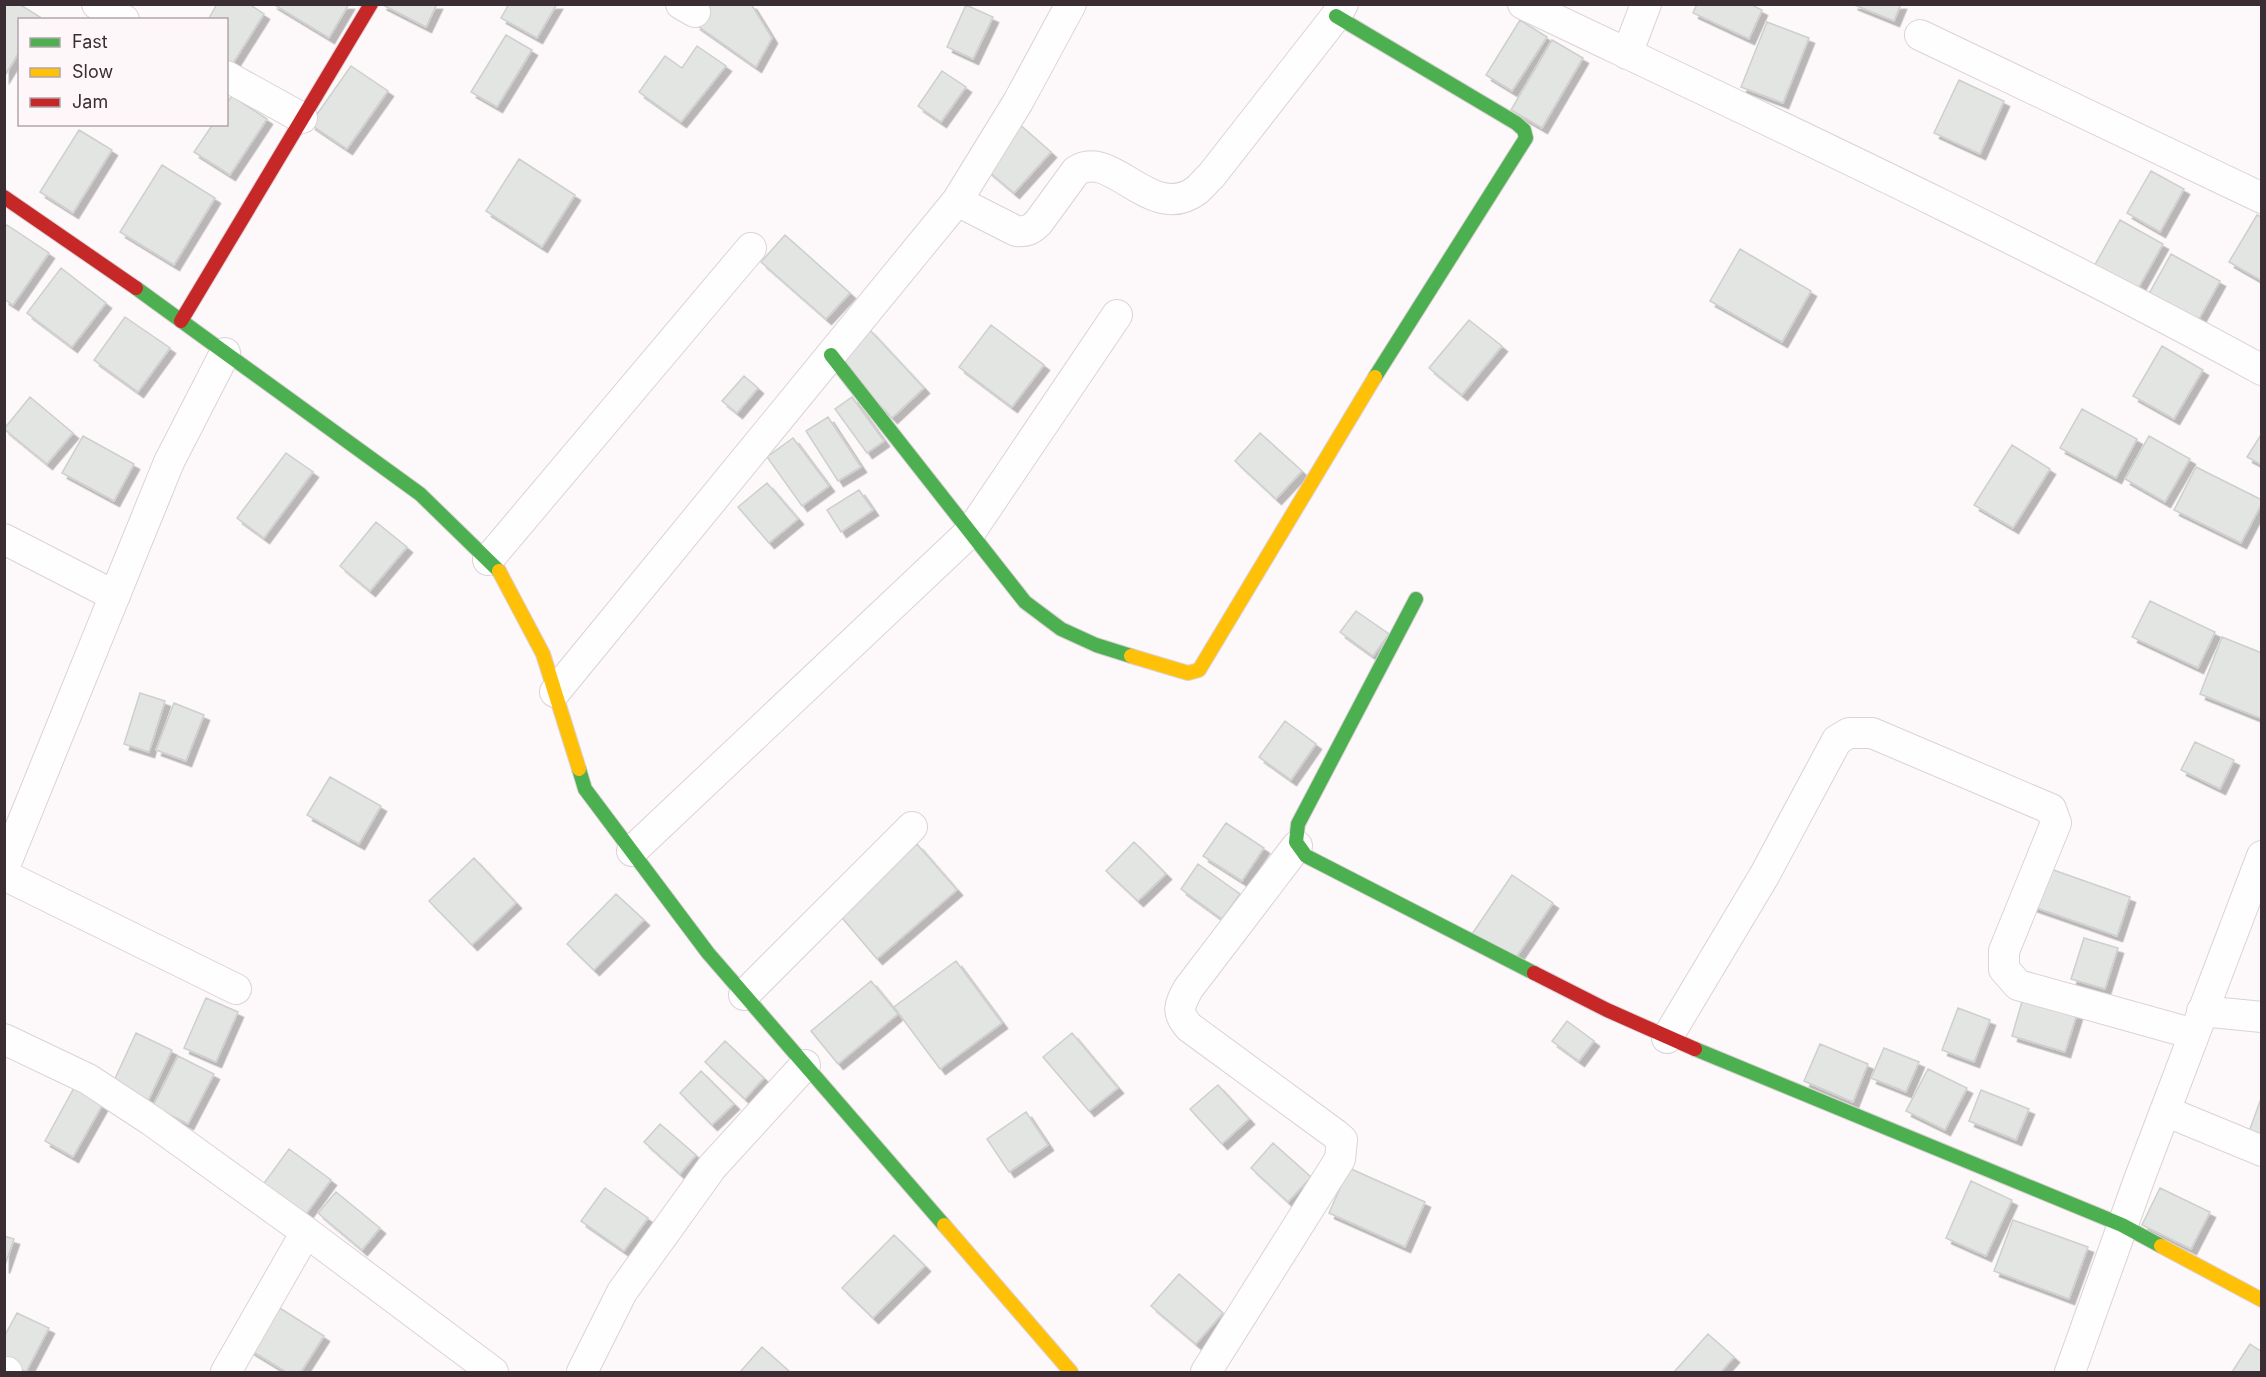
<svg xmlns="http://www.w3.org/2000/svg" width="2266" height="1377" viewBox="0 0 2266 1377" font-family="Inter,sans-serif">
<defs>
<filter id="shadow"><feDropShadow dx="5.5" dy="5.5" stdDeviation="0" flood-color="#0004"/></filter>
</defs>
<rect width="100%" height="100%" fill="#fdf8fa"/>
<path fill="#e2e5e2" stroke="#cdd0cd" stroke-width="1.5" filter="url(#shadow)" d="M 4,4 L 19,4 L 40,17 L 38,20 L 20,20 L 20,51 L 4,77 Z
M 217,4 L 249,4 L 264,14 L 230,68 L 226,66 L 226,20 L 208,20 Z
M 273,4 L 349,4 L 329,38 Z
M 381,4 L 437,4 L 426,27 Z
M 509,4 L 557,4 L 537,38 L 501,18 Z
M 710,4 L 751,4 L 772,38 L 756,67 L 695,24 Z
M 1697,4 L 1750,4 L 1762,10 L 1749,39 L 1693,13 Z
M 1852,4 L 1901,4 L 1894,21 Z
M 966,5 L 993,17 L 973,59 L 947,47 Z
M 1520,20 L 1547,37 L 1512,91 L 1486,75 Z
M 1767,22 L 1809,38 L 1783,103 L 1741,87 Z
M 506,35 L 532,50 L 497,107 L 471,92 Z
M 1552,40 L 1583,58 L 1542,128 L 1511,110 Z
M 697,46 L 726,66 L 681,122 L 639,92 L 665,56 L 682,68 Z
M 351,66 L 388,91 L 347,149 L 310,124 Z
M 942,71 L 966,87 L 941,122 L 918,106 Z
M 1959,80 L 2004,101 L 1980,154 L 1934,133 Z
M 232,96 L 267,119 L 230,175 L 194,152 L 213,124 L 226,124 L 226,104 Z
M 1018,123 L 1051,152 L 1014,193 L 981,165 Z
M 79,130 L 112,150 L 73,213 L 40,192 Z
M 519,159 L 575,195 L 542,247 L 486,211 Z
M 162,165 L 215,198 L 174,265 L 120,232 Z
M 2151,171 L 2184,189 L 2160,232 L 2127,213 Z
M 2257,215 L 2262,217 L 2262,281 L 2229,262 Z
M 2120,220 L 2163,244 L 2135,294 L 2092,270 Z
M 7,225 L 49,253 L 13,305 L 4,299 L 4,228 Z
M 785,235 L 850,293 L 826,319 L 761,262 Z
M 1740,249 L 1811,291 L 1782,342 L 1710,301 Z
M 2171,254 L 2220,281 L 2194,328 L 2145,301 Z
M 61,268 L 106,303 L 72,347 L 27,313 Z
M 125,317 L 170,348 L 138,392 L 94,360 Z
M 1469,320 L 1502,346 L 1462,395 L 1429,368 Z
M 991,325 L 1044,365 L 1012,407 L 959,367 Z
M 869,329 L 924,388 L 892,418 L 837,360 Z
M 2162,346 L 2203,370 L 2174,419 L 2133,396 Z
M 744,376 L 758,388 L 737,413 L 722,401 Z
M 30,397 L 73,433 L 47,464 L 4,429 Z
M 852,397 L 884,441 L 867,453 L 835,409 Z
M 2082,409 L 2137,439 L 2116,478 L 2060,448 Z
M 828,417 L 861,467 L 838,481 L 806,431 Z
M 1260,433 L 1302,471 L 1276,499 L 1235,461 Z
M 2262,433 L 2262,465 L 2247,457 Z
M 83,436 L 134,464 L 114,501 L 62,473 Z
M 2149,436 L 2190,459 L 2165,502 L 2125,479 Z
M 793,438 L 829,486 L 802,506 L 767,457 Z
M 2012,445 L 2050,469 L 2013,528 L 1974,505 Z
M 286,453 L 313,472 L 264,538 L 237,518 Z
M 2196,467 L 2262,500 L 2262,503 L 2241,543 L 2174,510 Z
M 767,483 L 798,519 L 769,543 L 738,507 Z
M 859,490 L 873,510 L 841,532 L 827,510 Z
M 376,522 L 407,547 L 370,591 L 340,566 Z
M 2150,601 L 2215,632 L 2198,668 L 2132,637 Z
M 1356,611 L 1389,634 L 1373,656 L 1340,632 Z
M 2222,637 L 2262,653 L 2262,719 L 2200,694 Z
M 140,693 L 165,701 L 149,752 L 124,744 Z
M 174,703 L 204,715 L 186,761 L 156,750 Z
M 1285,721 L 1316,744 L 1291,780 L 1259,757 Z
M 2195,742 L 2234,760 L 2220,789 L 2181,770 Z
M 330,777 L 381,806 L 359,844 L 307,815 Z
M 1226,823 L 1264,848 L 1242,881 L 1203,856 Z
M 1134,842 L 1166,874 L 1138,901 L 1106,871 Z
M 917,844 L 957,890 L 877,959 L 838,913 Z
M 474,858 L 516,903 L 472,945 L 429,901 Z
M 1198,864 L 1240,894 L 1222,919 L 1181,889 Z
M 2045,867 L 2130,897 L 2117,936 L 2031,906 Z
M 1512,875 L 1553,903 L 1513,962 L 1472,934 Z
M 616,894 L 644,920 L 594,970 L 567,944 Z
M 2084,938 L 2118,948 L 2105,989 L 2071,979 Z
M 956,961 L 1002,1023 L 940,1069 L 894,1007 Z
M 871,981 L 898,1014 L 838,1064 L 811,1031 Z
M 206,998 L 238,1012 L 216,1062 L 184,1048 Z
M 2023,998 L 2077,1014 L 2065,1052 L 2012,1036 Z
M 1958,1008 L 1990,1020 L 1974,1062 L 1942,1050 Z
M 1567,1021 L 1594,1041 L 1579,1061 L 1552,1041 Z
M 136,1033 L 172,1050 L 148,1101 L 112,1085 Z
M 1072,1033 L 1118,1088 L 1089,1111 L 1043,1057 Z
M 725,1041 L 764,1078 L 745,1099 L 705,1062 Z
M 1820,1044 L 1868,1064 L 1853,1102 L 1804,1081 Z
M 1884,1048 L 1919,1062 L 1906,1092 L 1871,1078 Z
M 178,1056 L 214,1074 L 188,1124 L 153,1106 Z
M 1928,1069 L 1967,1088 L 1945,1130 L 1906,1111 Z
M 701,1071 L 734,1104 L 712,1125 L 680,1093 Z
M 1218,1085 L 1249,1119 L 1222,1144 L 1190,1109 Z
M 75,1086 L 104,1102 L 73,1157 L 45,1141 Z
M 1981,1090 L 2029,1109 L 2016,1140 L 1969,1121 Z
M 2262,1096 L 2262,1146 L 2246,1140 Z
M 1026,1112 L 1048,1145 L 1009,1172 L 987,1139 Z
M 660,1124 L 696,1155 L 680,1174 L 644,1142 Z
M 1273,1143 L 1311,1177 L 1288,1202 L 1251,1168 Z
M 289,1149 L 331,1180 L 301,1221 L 259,1190 Z
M 1349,1168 L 1425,1202 L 1405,1247 L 1329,1213 Z
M 1971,1181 L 2012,1200 L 1986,1256 L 1946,1238 Z
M 605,1188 L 648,1218 L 624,1251 L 581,1221 Z
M 2160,1188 L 2210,1212 L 2191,1249 L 2142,1225 Z
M 336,1192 L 380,1228 L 362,1250 L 318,1213 Z
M 2013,1220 L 2088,1247 L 2069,1299 L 1994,1271 Z
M 894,1235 L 925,1266 L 873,1318 L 842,1288 Z
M 4,1236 L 14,1239 L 4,1268 Z
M 1179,1274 L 1223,1313 L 1196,1344 L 1151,1306 Z
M 275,1305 L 324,1336 L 301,1372 L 286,1372 L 247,1348 Z
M 17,1313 L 49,1328 L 26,1372 L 4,1361 L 4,1337 Z
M 1708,1334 L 1734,1357 L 1721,1372 L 1674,1372 Z
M 2250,1344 L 2262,1352 L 2262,1372 L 2232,1372 Z
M 762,1347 L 790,1372 L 740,1372 Z"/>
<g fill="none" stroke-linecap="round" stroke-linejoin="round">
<g stroke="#dcd2d7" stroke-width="32">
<path id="street" d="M 97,4 L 124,20
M 681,4 L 695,12
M 1523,4 C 1771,122 2021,238 2262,370
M 1920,35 L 2262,198
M 1627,54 L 1646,4
M 226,76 L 302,118
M 957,201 L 1016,231 C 1026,232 1031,230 1038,223 L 1076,171 C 1112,147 1152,225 1197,190 C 1202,186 1206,180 1211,176 L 1336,16 L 1343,4
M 4,539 L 115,596
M 488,560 L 751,248
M 555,692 L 957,201 L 1018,102 L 1071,4
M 632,851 L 971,531 L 1117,315
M 4,868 L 169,462 L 225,353
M 4,875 L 236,989
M 744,995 L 912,827
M 2202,1011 L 2262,1017
M 1667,1038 L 1764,876 L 1837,740 L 1849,733 L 1872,733 L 2051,809 L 2056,823 L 2004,951 L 2004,969 L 2018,985 L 2194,1034
M 4,1039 L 88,1079 L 152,1121 L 306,1232 L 493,1372
M 2165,1111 L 2262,1151
M 4,1372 L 7,1372
M 226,1372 L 306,1232
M 582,1372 L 622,1292 L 712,1167 L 805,1065
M 1206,1372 L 1340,1159 L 1342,1140 L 1335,1134 L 1189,1027 C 1176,1012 1179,1006 1188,989 L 1297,846
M 2070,1372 L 2140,1177 L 2262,856"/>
</g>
<g stroke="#dcd2d7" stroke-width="16">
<path id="fast" d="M 1336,16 L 1516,123 L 1524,130 L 1526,138 L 1375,377
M 136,288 L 420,494 L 499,571
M 831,355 L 1025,602 L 1061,629 L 1096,645 L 1131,656
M 1416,599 L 1298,824 L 1296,842 L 1306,856 L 1534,973
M 579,769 L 585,789 L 708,953 L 944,1225
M 1695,1049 L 2122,1225 L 2161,1246"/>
</g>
<g stroke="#dcd2d7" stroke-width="16">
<path id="slow" d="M 499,571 L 543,654 L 579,769
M 1131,656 L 1188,673 L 1199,670 L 1375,377
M 944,1225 L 1071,1372
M 2161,1246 L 2262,1300"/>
</g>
<g stroke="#dcd2d7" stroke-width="16">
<path id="jam" d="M 4,197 L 136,288
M 181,321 L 371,4
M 1534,973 L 1607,1010 L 1695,1049"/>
</g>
<use href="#street" stroke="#fffefe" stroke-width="30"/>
<use href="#fast" stroke="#4caf50" stroke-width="14"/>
<use href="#slow" stroke="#ffc107" stroke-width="14"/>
<use href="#jam" stroke="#c62828" stroke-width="14"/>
</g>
<rect width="2266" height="1377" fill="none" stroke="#3a2e34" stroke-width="12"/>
<rect x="18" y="18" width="210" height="108" fill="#fef7fa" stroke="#b0a7ab" stroke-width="1.5"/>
<rect x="30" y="38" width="30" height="9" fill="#4caf50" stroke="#b0a7ab" stroke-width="1.5"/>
<text x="72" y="48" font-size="18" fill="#3a2e34">Fast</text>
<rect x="30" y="68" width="30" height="9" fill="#ffc107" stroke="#b0a7ab" stroke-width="1.5"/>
<text x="72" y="78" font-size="18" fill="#3a2e34">Slow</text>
<rect x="30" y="98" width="30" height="9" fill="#c62828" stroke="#b0a7ab" stroke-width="1.5"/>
<text x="72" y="108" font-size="18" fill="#3a2e34">Jam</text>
</svg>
